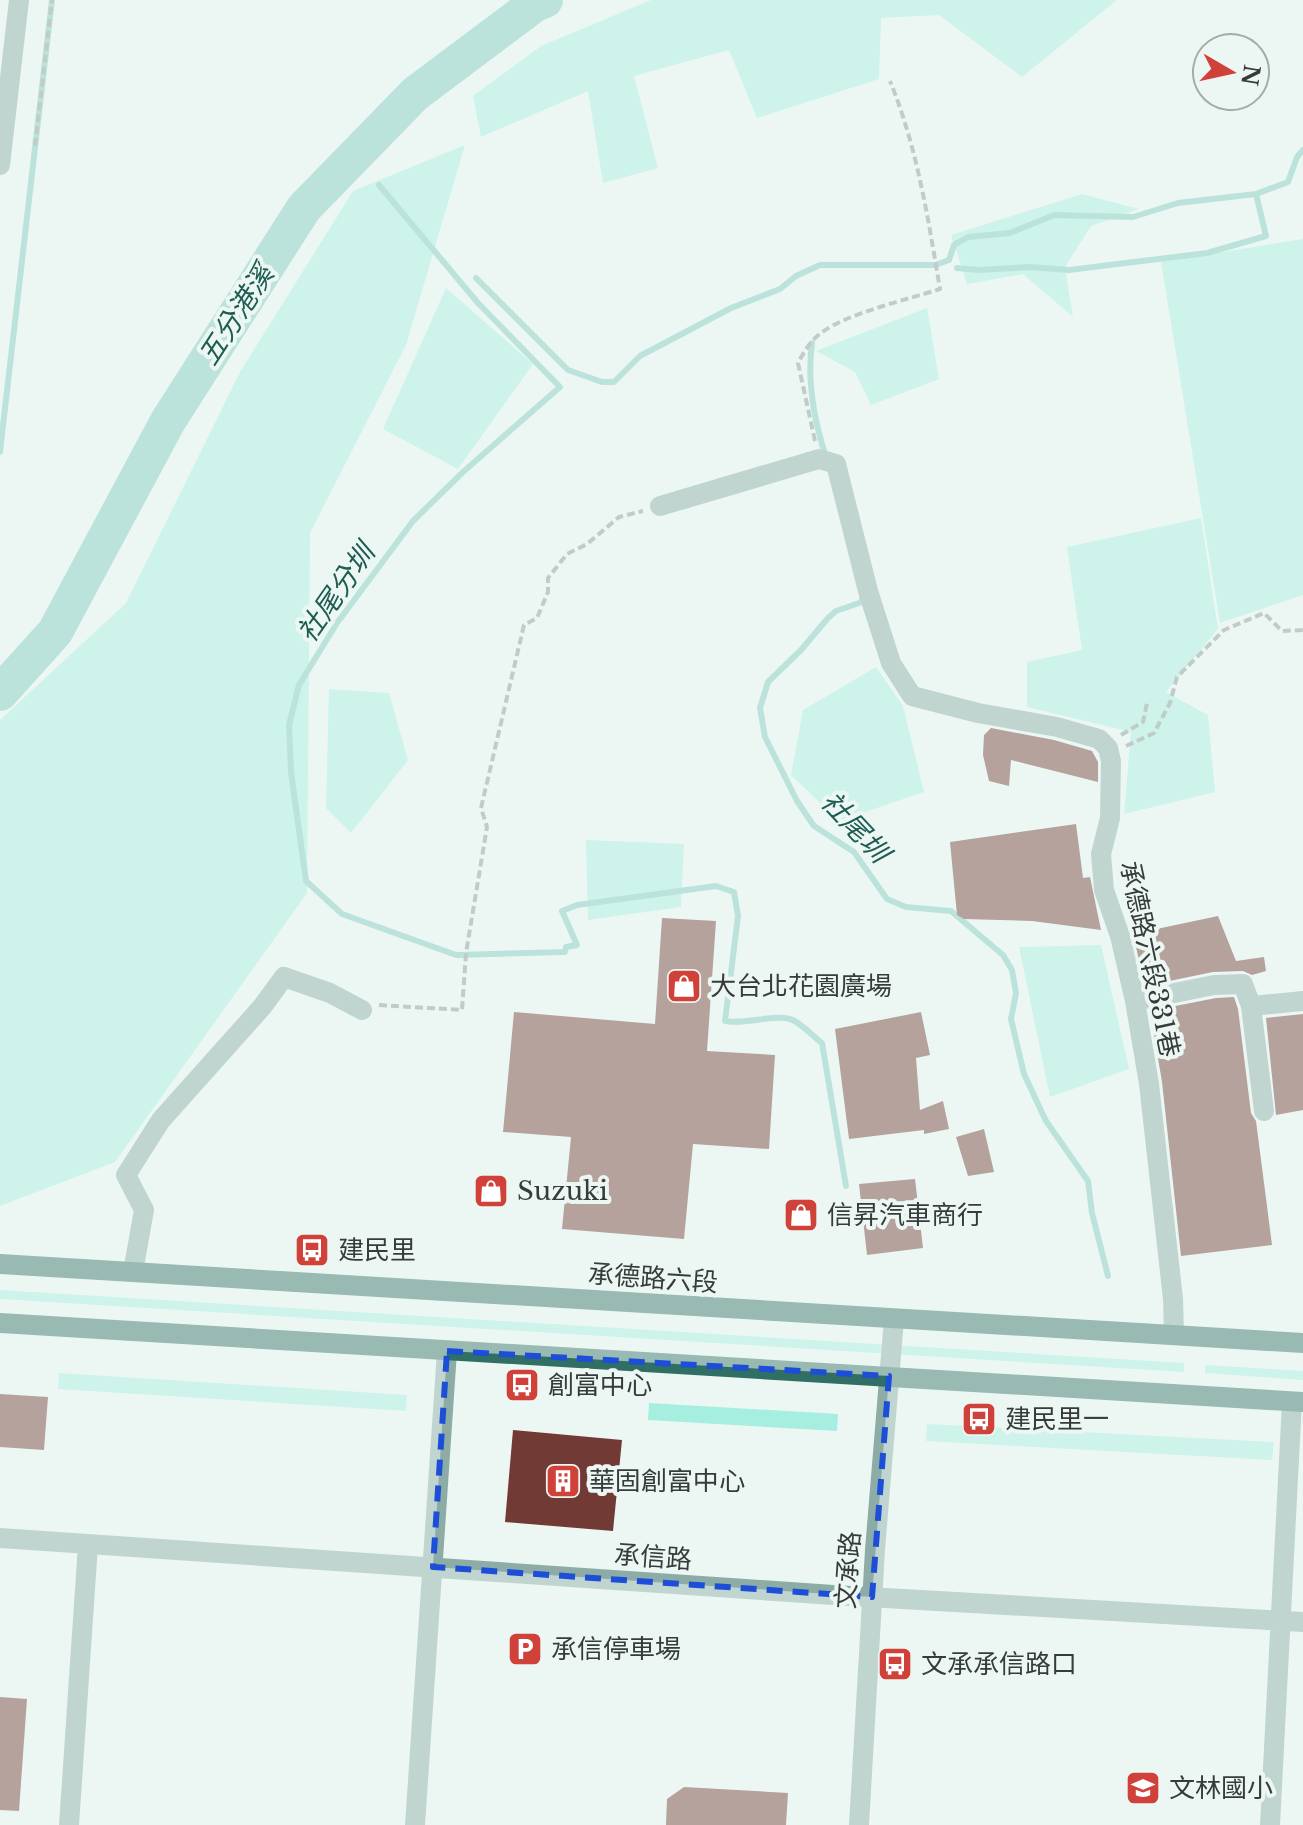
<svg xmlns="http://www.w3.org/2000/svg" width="1303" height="1825" viewBox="0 0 1303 1825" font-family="'Libre Baskerville','Noto Sans TC',serif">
<rect width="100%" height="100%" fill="#ecf7f4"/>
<path fill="#a6eedf" d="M 651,0 L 1117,0 L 1022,77 L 939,15 L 881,18 L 879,79 L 757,118 L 729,50 L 634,76 L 658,168 L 603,183 L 588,91 L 481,137 L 473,96 L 541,46 Z
M 465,145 L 406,345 L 310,533 L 307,893 L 115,1162 L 0,1206 L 0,720 L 126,603 L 240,372 L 353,191 Z
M 1082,194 L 1139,209 L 1091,226 L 1065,267 L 1073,317 L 1023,274 L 967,284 L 951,235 Z
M 1303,239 L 1303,595 L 1220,623 L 1161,262 Z
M 446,288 L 533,364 L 458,469 L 383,429 Z
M 927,308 L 939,379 L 871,405 L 855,372 L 816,351 Z
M 1201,518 L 1218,629 L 1166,692 L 1208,715 L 1215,792 L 1124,814 L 1131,732 L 1027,707 L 1027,662 L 1082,650 L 1067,547 Z
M 876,667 L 903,706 L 924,792 L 839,821 L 791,775 L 803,710 Z
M 329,689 L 389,693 L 408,760 L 351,833 L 326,808 Z
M 586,840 L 684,844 L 681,907 L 588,920 Z
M 1101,945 L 1129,1069 L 1050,1097 L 1019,947 Z
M 0,1290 L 1184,1363 L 1184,1372 L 0,1299 Z
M 1205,1365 L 1303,1371 L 1303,1380 L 1205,1373 Z
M 59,1373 L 407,1395 L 406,1411 L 58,1389 Z
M 649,1403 L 838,1414 L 837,1431 L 648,1420 Z
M 927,1424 L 1274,1442 L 1272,1460 L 926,1441 Z"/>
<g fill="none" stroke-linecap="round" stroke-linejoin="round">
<path stroke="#80cbbd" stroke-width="6" d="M 379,185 L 478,303 L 560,387 L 463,472 L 413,521 L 337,623 L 299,685 L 289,725 L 291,772 L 306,881 L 342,914 L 456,955 L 565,952 L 566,947 L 577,945 L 562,911 L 577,905 L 716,886 L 734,892 L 738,916 L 725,1021 C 745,1025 773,1014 790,1019 C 801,1022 813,1037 822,1043 L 846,1186
M 957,268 L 979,270 L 1030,267 L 1069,270 L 1207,253 L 1266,236 L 1256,194
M 476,278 L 568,370 L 602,382 L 614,382 L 640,356 L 731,308 L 780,289 L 796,276 L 820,265 L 935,265 L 949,260 L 954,245 L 968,237 L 1010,233 L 1054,215 L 1133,217 L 1178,203 L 1256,194 L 1288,182 L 1297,157 L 1303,150
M 812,343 C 807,379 814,419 825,454
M 0,452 L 52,0
M 862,596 L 862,602 L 836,611 L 828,618 L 801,650 L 768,682 L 760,708 L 765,737 L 797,801 L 814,826 L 854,852 L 887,899 L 906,907 L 951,911 L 1003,955 L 1012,970 L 1016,993 L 1011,1019 L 1024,1074 L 1046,1121 L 1088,1181 L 1092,1213 L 1108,1276"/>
<path stroke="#80cbbd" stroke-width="36" d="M 0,693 L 55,632 L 168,421 L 304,208 L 415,94 L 535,4 L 545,0"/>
</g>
<path fill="#713a34" d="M 991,728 L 1054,740 L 1092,751 L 1098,762 L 1098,782 L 1011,760 L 1009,786 L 989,781 L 983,755 L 984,735 Z
M 1076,824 L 1083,878 L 1090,877 L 1101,930 L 1032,921 L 964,919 L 957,915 L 950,842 Z
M 1218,916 L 1236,961 L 1264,957 L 1266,971 L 1252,975 L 1243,971 L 1213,972 L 1145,986 L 1133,934 Z
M 662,918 L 716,921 L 707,1051 L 775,1055 L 769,1149 L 693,1144 L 684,1239 L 562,1229 L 571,1137 L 503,1132 L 514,1012 L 655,1024 Z
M 1234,997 L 1238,1009 L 1251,1113 L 1256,1121 L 1272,1245 L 1181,1256 L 1162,1082 L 1150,1011 L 1216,998 Z
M 921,1012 L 930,1055 L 916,1058 L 920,1110 L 943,1101 L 949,1129 L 924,1134 L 924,1130 L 849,1139 L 835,1029 Z
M 1303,1014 L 1303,1110 L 1276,1115 L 1266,1018 Z
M 984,1129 L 994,1172 L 968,1176 L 956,1137 Z
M 915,1179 L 923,1248 L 867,1255 L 859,1184 Z
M 0,1394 L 48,1397 L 44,1450 L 0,1447 Z
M 513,1430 L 622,1440 L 613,1531 L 505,1522 Z
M 0,1697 L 27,1699 L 19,1811 L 0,1810 Z
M 684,1787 L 788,1793 L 786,1825 L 666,1825 L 667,1799 Z"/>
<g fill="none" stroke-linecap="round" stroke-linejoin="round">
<path stroke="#8d9492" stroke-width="4" stroke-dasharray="8 4" stroke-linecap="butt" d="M 35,146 L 52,0
M 815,441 L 798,363 C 804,352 810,341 821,333 C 848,313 906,300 940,289 C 928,218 917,147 890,81
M 1121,735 L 1143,722 L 1147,703
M 1126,746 L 1154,733 L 1170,703 L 1177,677 L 1224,630 L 1264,613 L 1282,631 L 1303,630
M 379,1005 L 462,1010 L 466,953 L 487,827 L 481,808 L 524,625 L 537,618 L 548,592 L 548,578 L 567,554 L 587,544 L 619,517 L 643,511"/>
<path stroke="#8daca5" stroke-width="20" d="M 0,165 L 19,0
M 660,506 L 819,459 L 836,464 L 868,591 L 891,663 L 912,696 L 978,713 L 1057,727 L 1099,739 L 1108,748 L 1111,761 L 1110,818 L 1101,854 L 1104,890 L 1120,936 L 1135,1001 L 1149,1084 L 1173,1299 L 1174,1335
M 1135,1001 L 1214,985 L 1243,984 L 1251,1006 L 1264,1111
M 1251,1006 L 1303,1001
M 133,1272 L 144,1210 L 126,1175 L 161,1120 L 262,1007 L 284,977 L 330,993 L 362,1010
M 0,1538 L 833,1595 L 1303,1622
M 69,1825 L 88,1545
M 415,1825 L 447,1351
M 859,1825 L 875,1550 L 894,1319
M 1270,1825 L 1292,1402"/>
<path stroke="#316f64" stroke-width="20" d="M 0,1264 L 1303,1343
M 0,1323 L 1303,1402"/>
</g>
<path d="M0 0H1303V1825H0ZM 447,1351 L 889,1376 L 872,1597 L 433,1567 Z" fill="#ecf7f4" fill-opacity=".55" fill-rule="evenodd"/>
<path fill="none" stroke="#1d4ed8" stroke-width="6" stroke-dasharray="16 10" stroke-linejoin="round" d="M 447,1351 L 889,1376 L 872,1597 L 433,1567 Z"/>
<defs>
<g id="shop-square" transform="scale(1.8)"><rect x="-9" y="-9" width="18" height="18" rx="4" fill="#cf4139" stroke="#ecf7f4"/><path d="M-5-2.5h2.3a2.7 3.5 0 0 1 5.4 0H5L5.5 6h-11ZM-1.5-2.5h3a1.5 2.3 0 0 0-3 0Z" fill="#fff"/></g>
<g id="bus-square" transform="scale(1.8)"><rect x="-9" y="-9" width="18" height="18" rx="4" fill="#cf4139" stroke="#ecf7f4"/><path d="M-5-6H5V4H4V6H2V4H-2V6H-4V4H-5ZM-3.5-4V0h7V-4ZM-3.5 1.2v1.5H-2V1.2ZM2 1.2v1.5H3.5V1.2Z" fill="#fff"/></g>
<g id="building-square" transform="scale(1.8)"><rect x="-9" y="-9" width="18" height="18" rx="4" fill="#cf4139" stroke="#ecf7f4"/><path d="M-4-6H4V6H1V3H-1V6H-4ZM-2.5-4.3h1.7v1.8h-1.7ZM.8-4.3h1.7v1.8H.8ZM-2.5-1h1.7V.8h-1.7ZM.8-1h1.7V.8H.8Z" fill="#fff"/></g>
<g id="parking-square" transform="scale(1.8)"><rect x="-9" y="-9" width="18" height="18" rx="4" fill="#cf4139" stroke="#ecf7f4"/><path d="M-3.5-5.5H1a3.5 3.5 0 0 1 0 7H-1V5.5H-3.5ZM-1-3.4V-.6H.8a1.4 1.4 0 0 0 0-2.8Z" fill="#fff"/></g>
<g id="school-square" transform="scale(1.8)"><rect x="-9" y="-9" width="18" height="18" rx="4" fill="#cf4139" stroke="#ecf7f4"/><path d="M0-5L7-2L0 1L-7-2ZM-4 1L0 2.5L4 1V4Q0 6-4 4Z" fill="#fff"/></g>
</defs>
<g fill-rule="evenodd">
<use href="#shop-square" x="684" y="986"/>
<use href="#shop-square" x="491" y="1191"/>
<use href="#shop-square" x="801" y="1215"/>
<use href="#bus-square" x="312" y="1250"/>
<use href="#bus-square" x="522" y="1385"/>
<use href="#bus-square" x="979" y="1419"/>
<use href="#building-square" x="563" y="1481"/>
<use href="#parking-square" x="525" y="1649"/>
<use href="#bus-square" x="895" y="1664"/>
<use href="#school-square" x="1143" y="1788"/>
</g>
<g text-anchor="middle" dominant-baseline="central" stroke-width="8" stroke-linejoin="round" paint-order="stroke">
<g font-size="26" fill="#373b3a" stroke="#ecf7f4">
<text transform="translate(1150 959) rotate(78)">承德路六段331巷</text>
<text transform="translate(653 1278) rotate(4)">承德路六段</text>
<text transform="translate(653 1557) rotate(4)">承信路</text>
<text transform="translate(848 1570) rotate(-86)">文承路</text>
</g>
<g font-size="26" fill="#373b3a" stroke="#ecf7f4" text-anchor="start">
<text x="710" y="986">大台北花園廣場</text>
<text x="517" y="1191">Suzuki</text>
<text x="827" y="1215">信昇汽車商行</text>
<text x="338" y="1250">建民里</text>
<text x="548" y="1385">創富中心</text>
<text x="1005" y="1419">建民里一</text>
<text x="589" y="1481">華固創富中心</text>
<text x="551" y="1649">承信停車場</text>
<text x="921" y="1664">文承承信路口</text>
<text x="1169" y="1788">文林國小</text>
</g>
<g font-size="28" font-style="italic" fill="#1f5d53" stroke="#ecf7f4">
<text transform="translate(236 315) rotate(-57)">五分港溪</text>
<text transform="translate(336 593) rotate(-55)">社尾分圳</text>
<text transform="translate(855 827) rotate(47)">社尾圳</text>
</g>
</g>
<g transform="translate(1231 72) rotate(99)"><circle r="38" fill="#ecf7f4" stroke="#a4acaa" stroke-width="2"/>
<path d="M0-6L14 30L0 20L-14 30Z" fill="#cf4139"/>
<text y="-12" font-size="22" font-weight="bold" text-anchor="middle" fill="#373b3a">N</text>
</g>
</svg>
